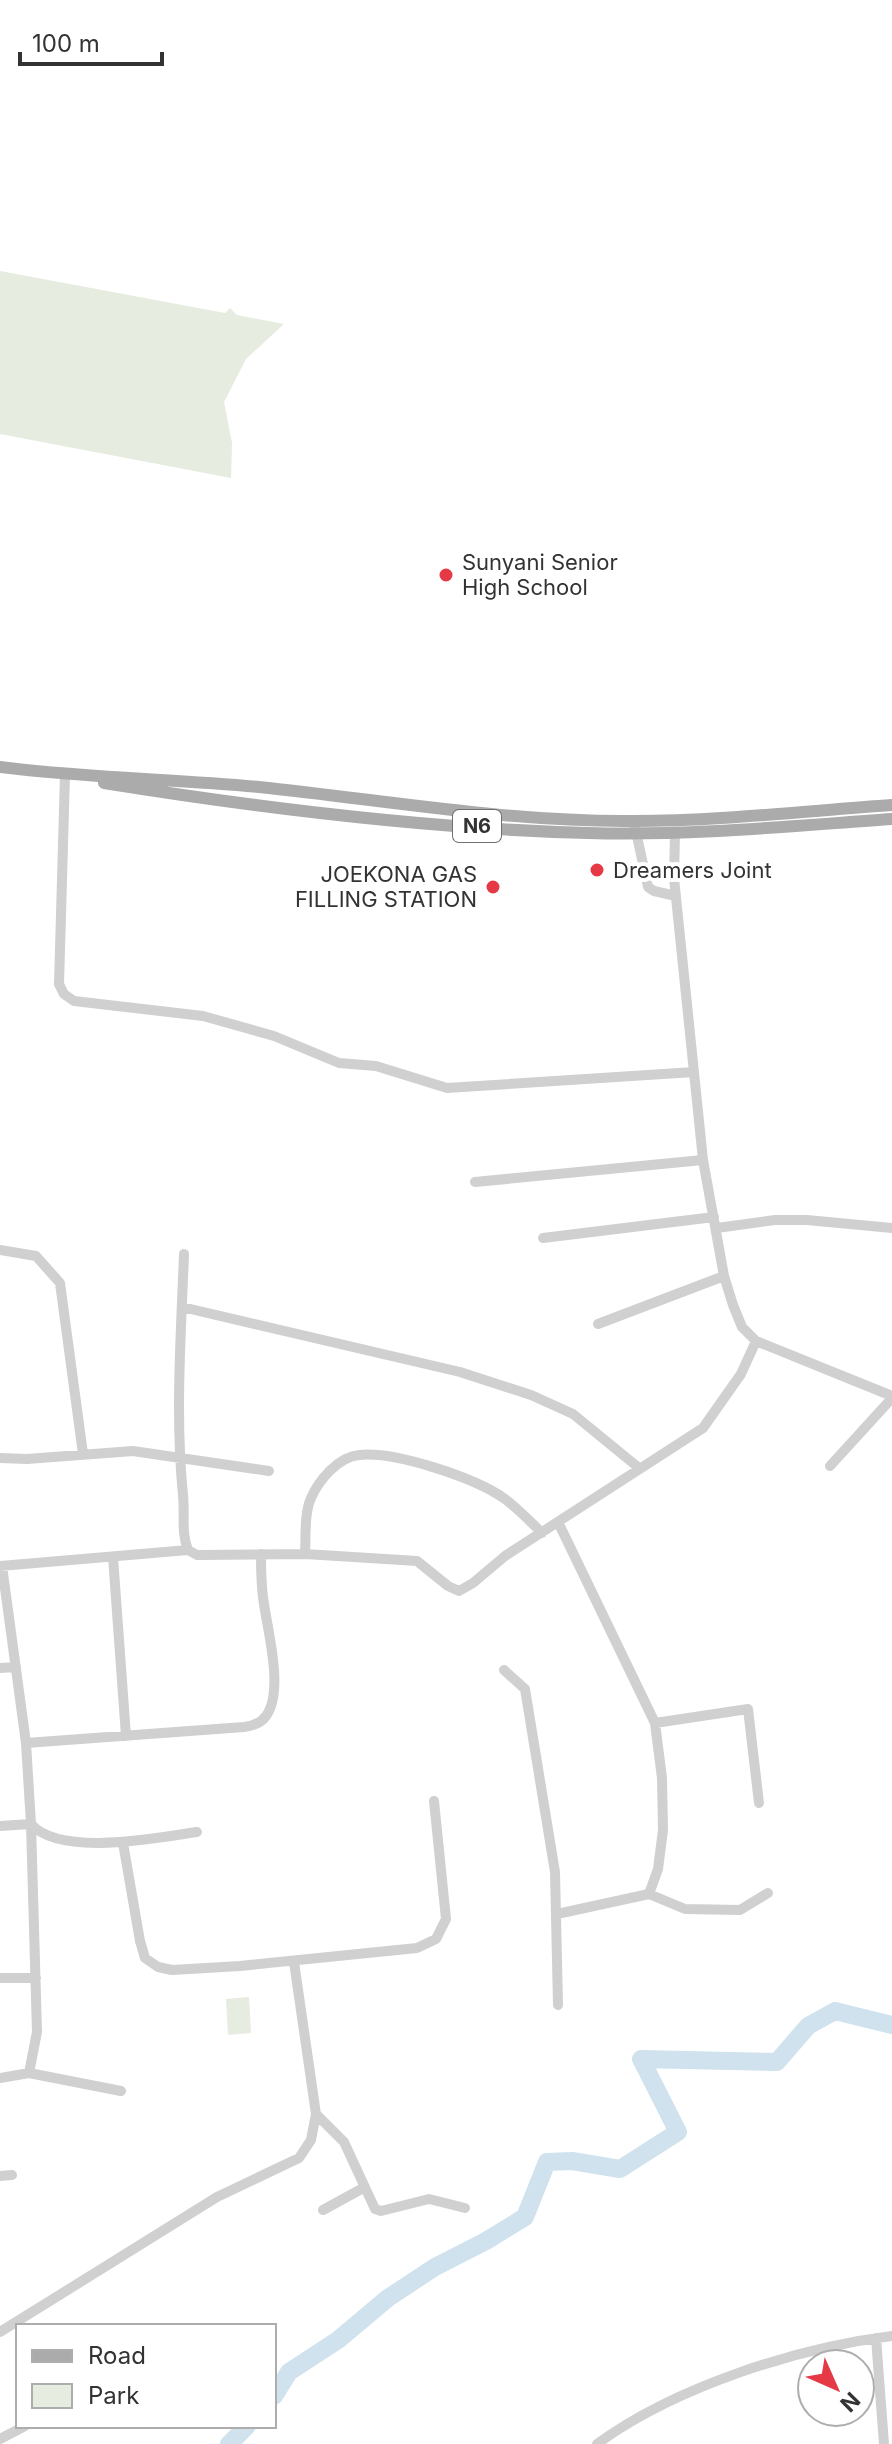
<svg xmlns="http://www.w3.org/2000/svg" width="892" height="2444" viewBox="0 0 892 2444" font-family="Inter,sans-serif">
<rect width="100%" height="100%" fill="#fff"/>
<path fill="#e6ecdf" d="M 0,271 L 225,313 L 230,308 L 237,315 L 284,324 L 246,359 L 224,402 L 232,443 L 231,478 L 0,434 Z
M 249,1997 L 251,2033 L 228,2035 L 226,1999 Z"/>
<g fill="none" stroke-linecap="round" stroke-linejoin="round">
<path stroke="#cfe2ee" stroke-width="18" d="M 274,2396 L 289,2372 L 338,2340 L 388,2298 L 435,2267 L 486,2241 L 525,2217 L 547,2162 L 572,2161 L 620,2169 L 678,2132 L 641,2059 L 777,2062 L 808,2026 L 835,2011 L 892,2025
M 229,2444 L 247,2426"/>
<path stroke="#d0d0d0" stroke-width="10" d="M 65,775 L 59,984 L 64,994 L 74,1001 L 203,1016 L 274,1036 L 339,1063 L 376,1066 L 447,1088 L 694,1072
M 635,827 L 648,887 L 654,891 L 676,896
M 675,833 L 674,878 L 703,1160 L 724,1276 L 733,1305 L 742,1327 L 756,1341 L 892,1396
M 475,1182 L 703,1160
M 717,1228 L 775,1220 L 807,1220 L 892,1228
M 543,1238 L 714,1217
M 0,1250 L 36,1256 L 60,1283 L 83,1454
M 184,1254 C 181,1334 175,1416 183,1495 C 185,1514 181,1533 188,1550 L 197,1555 L 305,1554 L 417,1561 L 448,1586 L 459,1591 L 473,1583 L 505,1556 L 703,1428 L 741,1374 L 756,1341
M 182,1307 L 460,1372 L 531,1395 L 573,1414 L 639,1468
M 598,1324 L 724,1276
M 0,1458 L 27,1459 L 133,1451 L 269,1471
M 830,1466 L 892,1398
M 559,1524 L 655,1723 L 662,1778 L 663,1830 L 658,1869 L 649,1894
M 305,1554 C 306,1537 304,1514 311,1498 C 319,1480 338,1457 359,1455 C 395,1451 476,1478 505,1499 C 518,1509 530,1521 542,1533
M 113,1557 L 126,1736
M 0,1566 L 188,1550
M 2,1566 L 26,1743 L 31,1824 L 37,2032 L 29,2073
M 0,1668 L 16,1667
M 504,1670 L 525,1689 L 555,1872 L 558,2005
M 655,1723 L 748,1709 L 759,1803
M 26,1743 L 244,1727 C 252,1726 261,1723 266,1716 C 284,1692 268,1632 264,1604 C 261,1587 261,1571 261,1554
M 0,1826 L 31,1824 C 60,1857 156,1838 197,1832
M 123,1843 L 140,1941 L 145,1958 L 158,1967 L 172,1970 L 240,1966 L 417,1948 L 436,1939 L 446,1919 L 434,1801
M 557,1914 L 649,1894 L 685,1909 L 740,1910 L 768,1893
M 0,1978 L 36,1978
M 0,2078 L 29,2073 L 121,2091
M 316,2114 L 344,2142 L 375,2209 L 381,2211 L 429,2199 L 465,2208
M 0,2176 L 12,2175
M 323,2210 L 365,2187
M 0,2332 L 217,2197 L 299,2158 L 311,2140 L 316,2114 L 294,1962
M 876,2338 L 884,2444
M 0,2439 L 25,2426
M 597,2444 C 675,2387 796,2348 892,2336"/>
<path stroke="#ababab" stroke-width="12" d="M 0,767 C 86,778 173,779 259,787 C 384,800 507,822 632,821 C 719,821 806,811 892,805
M 104,783 C 260,808 430,829 588,833 C 690,836 791,826 892,819"/>
</g>
<g fill="#e63946" stroke="#fff" stroke-width="3">
<circle cx="446" cy="575" r="8"/>
<circle cx="597" cy="870" r="8"/>
<circle cx="493" cy="887" r="8"/>
</g>
<g text-anchor="middle" dominant-baseline="central" stroke-width="8" stroke-linejoin="round" paint-order="stroke">
<rect fill="#fff" stroke="#707070" stroke-width="2" x="453" y="810" width="48" height="32" rx="6"/>
<g font-size="20" font-weight="bold" fill="#333">
<text x="477" y="826">N6</text>
</g>
<g font-size="22" fill="#333" stroke="#fff" text-anchor="start">
<text x="462" y="562">Sunyani Senior<tspan x="462" dy="25">High School</tspan></text>
<text x="613" y="870">Dreamers Joint</text>
<text x="477" y="874" text-anchor="end">JOEKONA GAS<tspan x="477" dy="25">FILLING STATION</tspan></text>
</g>
</g>
<rect x="16" y="2324" width="260" height="104" fill="#ffffff" stroke="#adadad" stroke-width="2"/>
<rect x="32" y="2350" width="40" height="12" fill="#ababab" stroke="#adadad" stroke-width="2"/>
<text x="88" y="2364" font-size="24" fill="#333333">Road</text>
<rect x="32" y="2384" width="40" height="24" fill="#e6ecdf" stroke="#adadad" stroke-width="2"/>
<text x="88" y="2404" font-size="24" fill="#333333">Park</text>
<g transform="translate(836 2388) rotate(135)"><circle r="38" fill="#ffffff" stroke="#adadad" stroke-width="2"/>
<path d="M0-6L14 30L0 20L-14 30Z" fill="#e63946"/>
<text y="-12" font-size="22" font-weight="bold" text-anchor="middle" fill="#333333">N</text>
</g>
<path d="M20 52v12h142v-12" fill="none" stroke="#333333" stroke-width="4"/>
<text x="32" y="52" font-size="24" fill="#333333" stroke="#ffffff" stroke-width="6" paint-order="stroke">100 m</text>
</svg>
